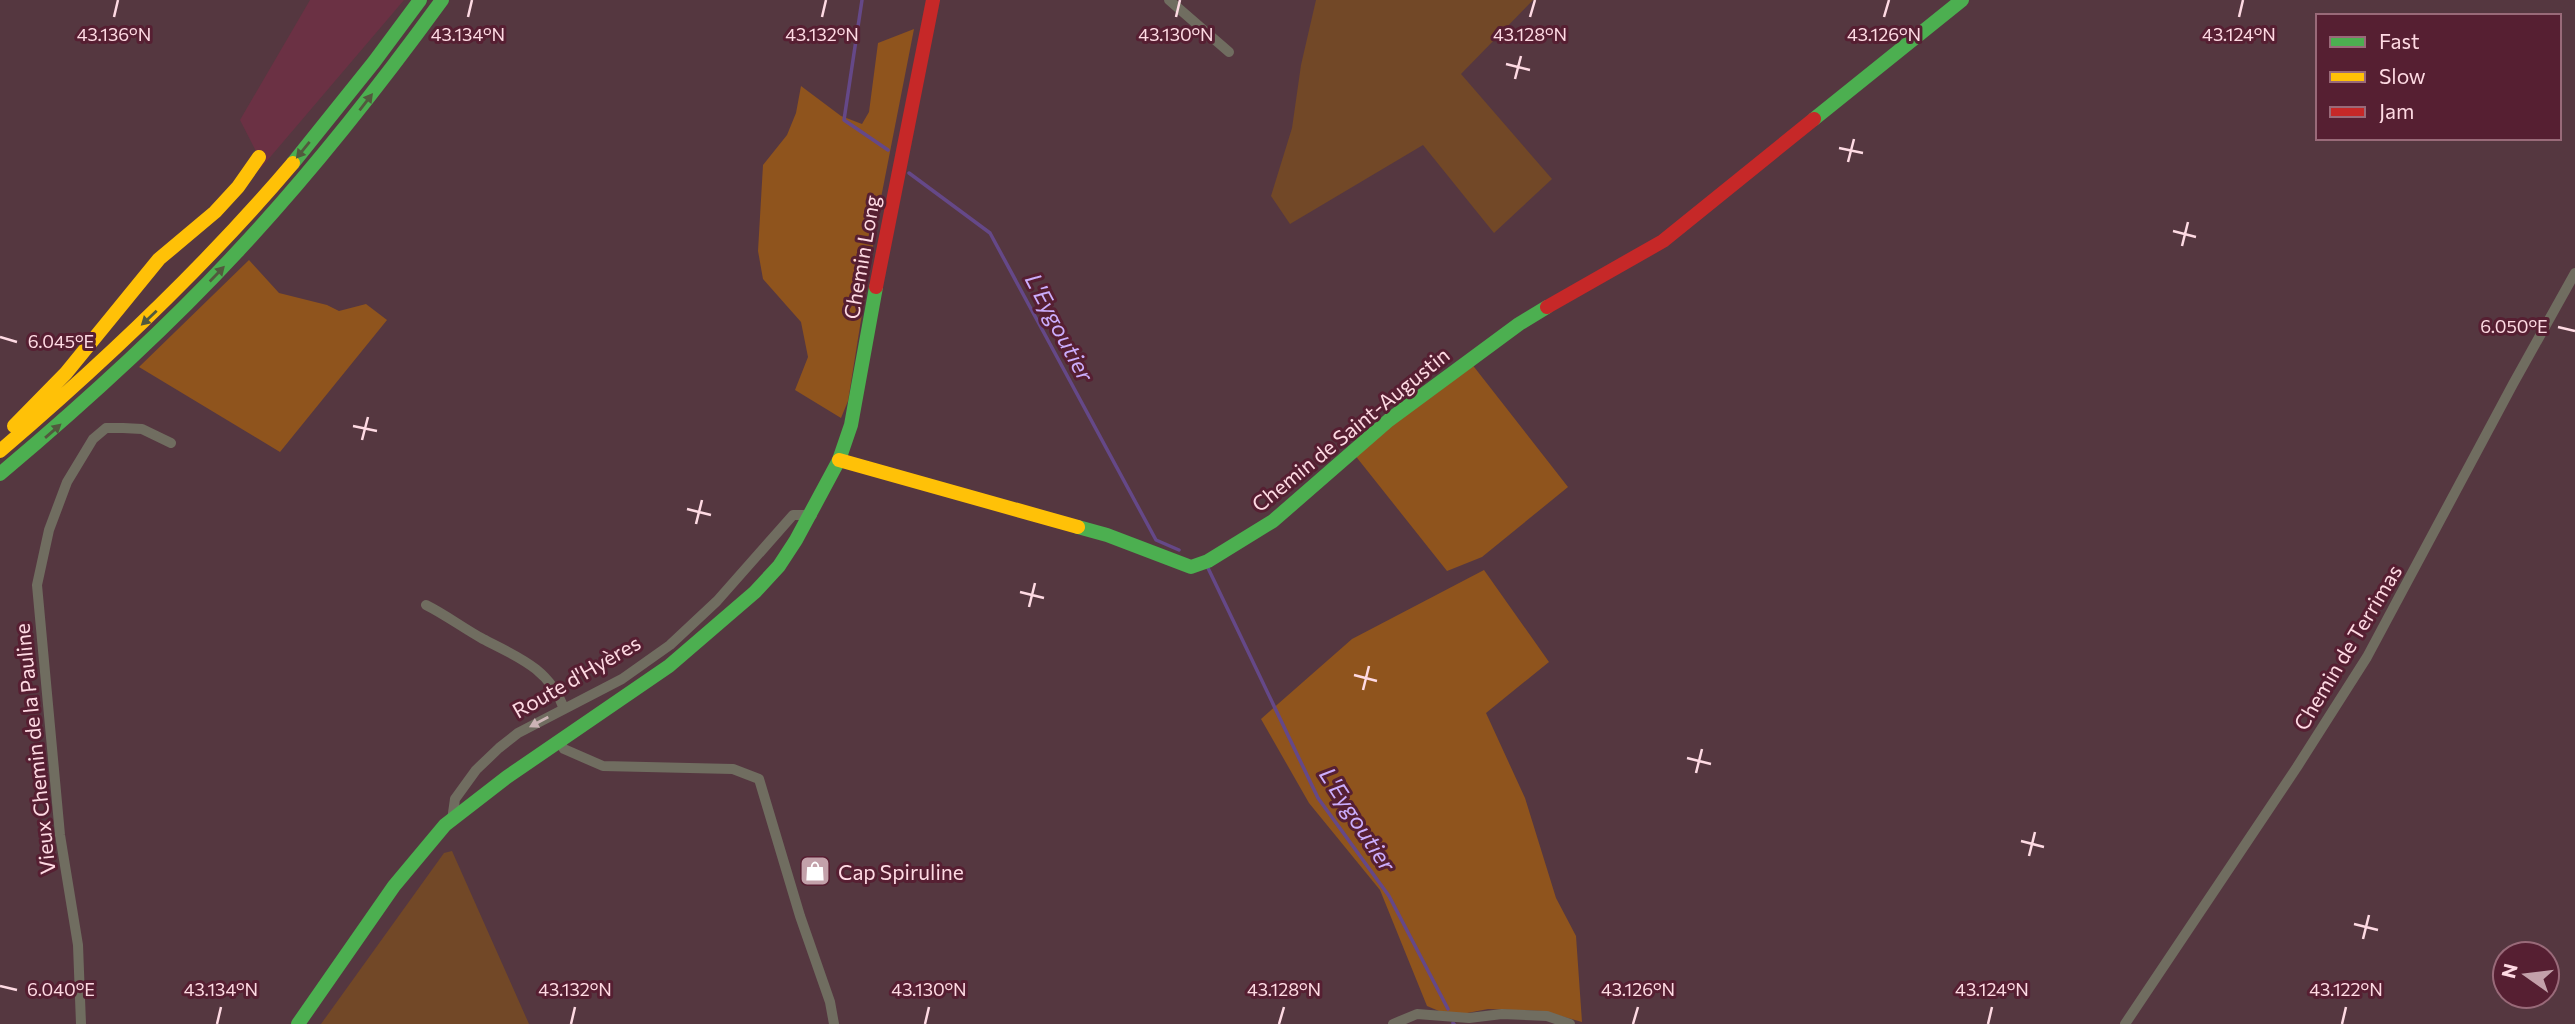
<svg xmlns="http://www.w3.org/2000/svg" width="2575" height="1024" viewBox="0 0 2575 1024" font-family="Commissioner,sans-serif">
<rect width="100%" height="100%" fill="#553740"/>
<path fill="#6b3144" d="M 310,0 L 404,0 L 260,169 L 259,157 L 240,120 Z"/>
<path fill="#724827" d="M 1316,0 L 1533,0 L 1461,74 L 1552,179 L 1494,233 L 1423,145 L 1290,224 L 1271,196 L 1292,128 L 1301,65 Z
M 452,851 L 529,1024 L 321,1024 L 444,853 Z"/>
<path fill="#8f541d" d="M 914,29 L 879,208 L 848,401 L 841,418 L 795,390 L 808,357 L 801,322 L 763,279 L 758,251 L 763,165 L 787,135 L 796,113 L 801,86 L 841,116 L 862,124 L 869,112 L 878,43 Z
M 249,260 L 279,293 L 327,305 L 339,311 L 366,304 L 387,320 L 280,452 L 139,367 Z
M 1471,363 L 1568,487 L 1482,557 L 1447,571 L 1354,454 Z
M 1484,570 L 1549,662 L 1486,713 L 1525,798 L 1556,898 L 1576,936 L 1582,1022 L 1543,1011 L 1488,1009 L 1462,1014 L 1439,1011 L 1427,1006 L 1380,890 L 1309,803 L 1261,719 L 1352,639 Z"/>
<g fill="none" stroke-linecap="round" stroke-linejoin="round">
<path stroke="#654888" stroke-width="3.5" d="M 862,0 L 844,120 L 888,150
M 909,173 L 990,233 L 1156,540 L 1179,550
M 1208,568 L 1318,798 L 1389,896 L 1448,1009
M 1453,1023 L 1454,1024"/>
<path stroke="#706d60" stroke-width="10" d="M 1169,0 L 1229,52
M 426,605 C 446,615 463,628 483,639 C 518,657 550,669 564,709
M 559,742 L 564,749 L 603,766 L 733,769 L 759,779 L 800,916 L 830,1002 L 834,1024
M 452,820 L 455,799 L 476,770 L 499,748 L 518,733 L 622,679 L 670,645 L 717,601 L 793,515 L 812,515
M 81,1024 L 78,945 L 60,835 L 37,585 L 49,530 L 67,482 L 93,439 L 106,428 L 123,428 L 142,429 L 171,443
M 1393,1024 L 1417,1014 L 1469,1018 L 1502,1014 L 1547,1016 L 1570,1024
M 2125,1024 L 2297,767 L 2367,657 L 2513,384 L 2575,273"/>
<path stroke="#4caf50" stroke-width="14" d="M 1814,119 L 1962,0
M 293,163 L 374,62 L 420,0
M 0,474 C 83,404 163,332 237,252 C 311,173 378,88 442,0
M 1078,527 L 1107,535 L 1191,567 L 1208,561 L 1273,521 L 1389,420 L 1519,324 L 1547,307
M 298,1024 L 394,886 L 445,825 L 507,777 L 669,666 L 755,592 L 779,566 L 796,540 L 839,460 L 851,425 L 876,287"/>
<path stroke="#ffc107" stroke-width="14" d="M 14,426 L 66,373 L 159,259 L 215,212 L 238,187 L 259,157
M 0,451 C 104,362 204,268 293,163
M 839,460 L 1078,527"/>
<path stroke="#c62828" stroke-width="14" d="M 876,287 L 933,0
M 1547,307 L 1663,241 L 1814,119"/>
</g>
<defs><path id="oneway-solid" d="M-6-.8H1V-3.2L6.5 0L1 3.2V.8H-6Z" transform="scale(1.75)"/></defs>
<g fill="#52593e">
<use href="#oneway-solid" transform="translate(366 102) rotate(-52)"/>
<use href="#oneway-solid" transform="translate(303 150) rotate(129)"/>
<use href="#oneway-solid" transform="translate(217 274) rotate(-46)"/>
<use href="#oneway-solid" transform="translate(149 318) rotate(137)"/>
<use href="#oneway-solid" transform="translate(53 431) rotate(-41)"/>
</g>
<use fill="#ccb4b5" href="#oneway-solid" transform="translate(539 722) rotate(152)"/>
<path fill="none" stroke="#fedae3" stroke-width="2.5" d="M 114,17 L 118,0M 468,17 L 472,0M 822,17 L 826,0M 1176,17 L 1180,0M 1530,17 L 1535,0M 1884,17 L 1889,0M 2239,17 L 2243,0M 1506,64 L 1530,70M 1515,79 L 1521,56M 1839,148 L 1863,153M 1848,162 L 1854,139M 2173,231 L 2196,237M 2182,246 L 2188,222M 2558,327 L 2575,331M 0,337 L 17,342M 353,426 L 377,431M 362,440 L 368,417M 687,509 L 711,515M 696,524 L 702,500M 1020,592 L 1044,598M 1029,607 L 1035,583M 1354,675 L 1377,681M 1363,690 L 1369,666M 1687,758 L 1711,764M 1696,773 L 1702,749M 2021,841 L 2044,847M 2029,856 L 2035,832M 2354,924 L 2378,930M 2363,939 L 2369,915M 0,986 L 17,990M 217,1024 L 221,1007M 571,1024 L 575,1007M 925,1024 L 929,1007M 1279,1024 L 1284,1007M 1633,1024 L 1638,1007M 1988,1024 L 1992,1007M 2342,1024 L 2346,1007"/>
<defs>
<g id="shop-square" transform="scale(1.575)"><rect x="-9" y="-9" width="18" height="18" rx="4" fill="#c3a1aa" stroke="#561f32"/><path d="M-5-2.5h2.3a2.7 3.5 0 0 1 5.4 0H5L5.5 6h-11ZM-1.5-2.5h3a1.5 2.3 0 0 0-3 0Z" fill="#fff"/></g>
</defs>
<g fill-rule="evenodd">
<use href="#shop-square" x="815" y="871"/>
</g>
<g text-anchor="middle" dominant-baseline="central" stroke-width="6" stroke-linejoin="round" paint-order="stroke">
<g font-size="21" fill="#fedae3" stroke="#561f32">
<text transform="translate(861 257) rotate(-80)">Chemin Long</text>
<text transform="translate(1350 429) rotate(-39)">Chemin de Saint-Augustin</text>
<text transform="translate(2347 647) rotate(-59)">Chemin de Terrimas</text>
<text transform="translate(576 676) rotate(-30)">Route d'Hyères</text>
<text transform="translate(34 749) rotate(-96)">Vieux Chemin de la Pauline</text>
</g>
<g font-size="21" fill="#fedae3" stroke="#561f32" text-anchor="start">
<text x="838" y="871">Cap Spiruline</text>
</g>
<g font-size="23" font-style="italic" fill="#cbadfc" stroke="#561f32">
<text transform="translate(1060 327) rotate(62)">L'Eygoutier</text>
<text transform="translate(1358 819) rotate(57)">L'Eygoutier</text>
</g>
</g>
<g font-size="18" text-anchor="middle" fill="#fedae3" stroke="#561f32" stroke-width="6" stroke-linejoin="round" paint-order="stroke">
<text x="114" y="41">43.136°N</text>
<text x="468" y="41">43.134°N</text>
<text x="822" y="41">43.132°N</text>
<text x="1176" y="41">43.130°N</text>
<text x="1530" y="41">43.128°N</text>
<text x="1884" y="41">43.126°N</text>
<text x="2239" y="41">43.124°N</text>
<text x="2514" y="333">6.050°E</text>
<text x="61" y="348">6.045°E</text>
<text x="221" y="996">43.134°N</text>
<text x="575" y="996">43.132°N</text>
<text x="929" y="996">43.130°N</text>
<text x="1284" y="996">43.128°N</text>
<text x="1638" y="996">43.126°N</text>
<text x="1992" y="996">43.124°N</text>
<text x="2346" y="996">43.122°N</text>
<text x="61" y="996">6.040°E</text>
</g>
<rect x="2316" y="14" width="245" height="126" fill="#561f32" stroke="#996a79" stroke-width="2"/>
<rect x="2330" y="37" width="35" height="10" fill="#4caf50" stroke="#996a79" stroke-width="2"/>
<text x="2379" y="49" font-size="21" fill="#fedae3">Fast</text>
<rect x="2330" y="72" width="35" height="10" fill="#ffc107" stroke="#996a79" stroke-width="2"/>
<text x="2379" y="84" font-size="21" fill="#fedae3">Slow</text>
<rect x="2330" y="107" width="35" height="10" fill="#c62828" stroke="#996a79" stroke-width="2"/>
<text x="2379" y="119" font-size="21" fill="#fedae3">Jam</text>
<g transform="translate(2526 975) rotate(284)"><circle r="33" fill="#561f32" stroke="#996a79" stroke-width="2"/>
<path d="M0-5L12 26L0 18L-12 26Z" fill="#c3a1aa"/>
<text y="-10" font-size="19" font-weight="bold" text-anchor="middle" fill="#fedae3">N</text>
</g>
</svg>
